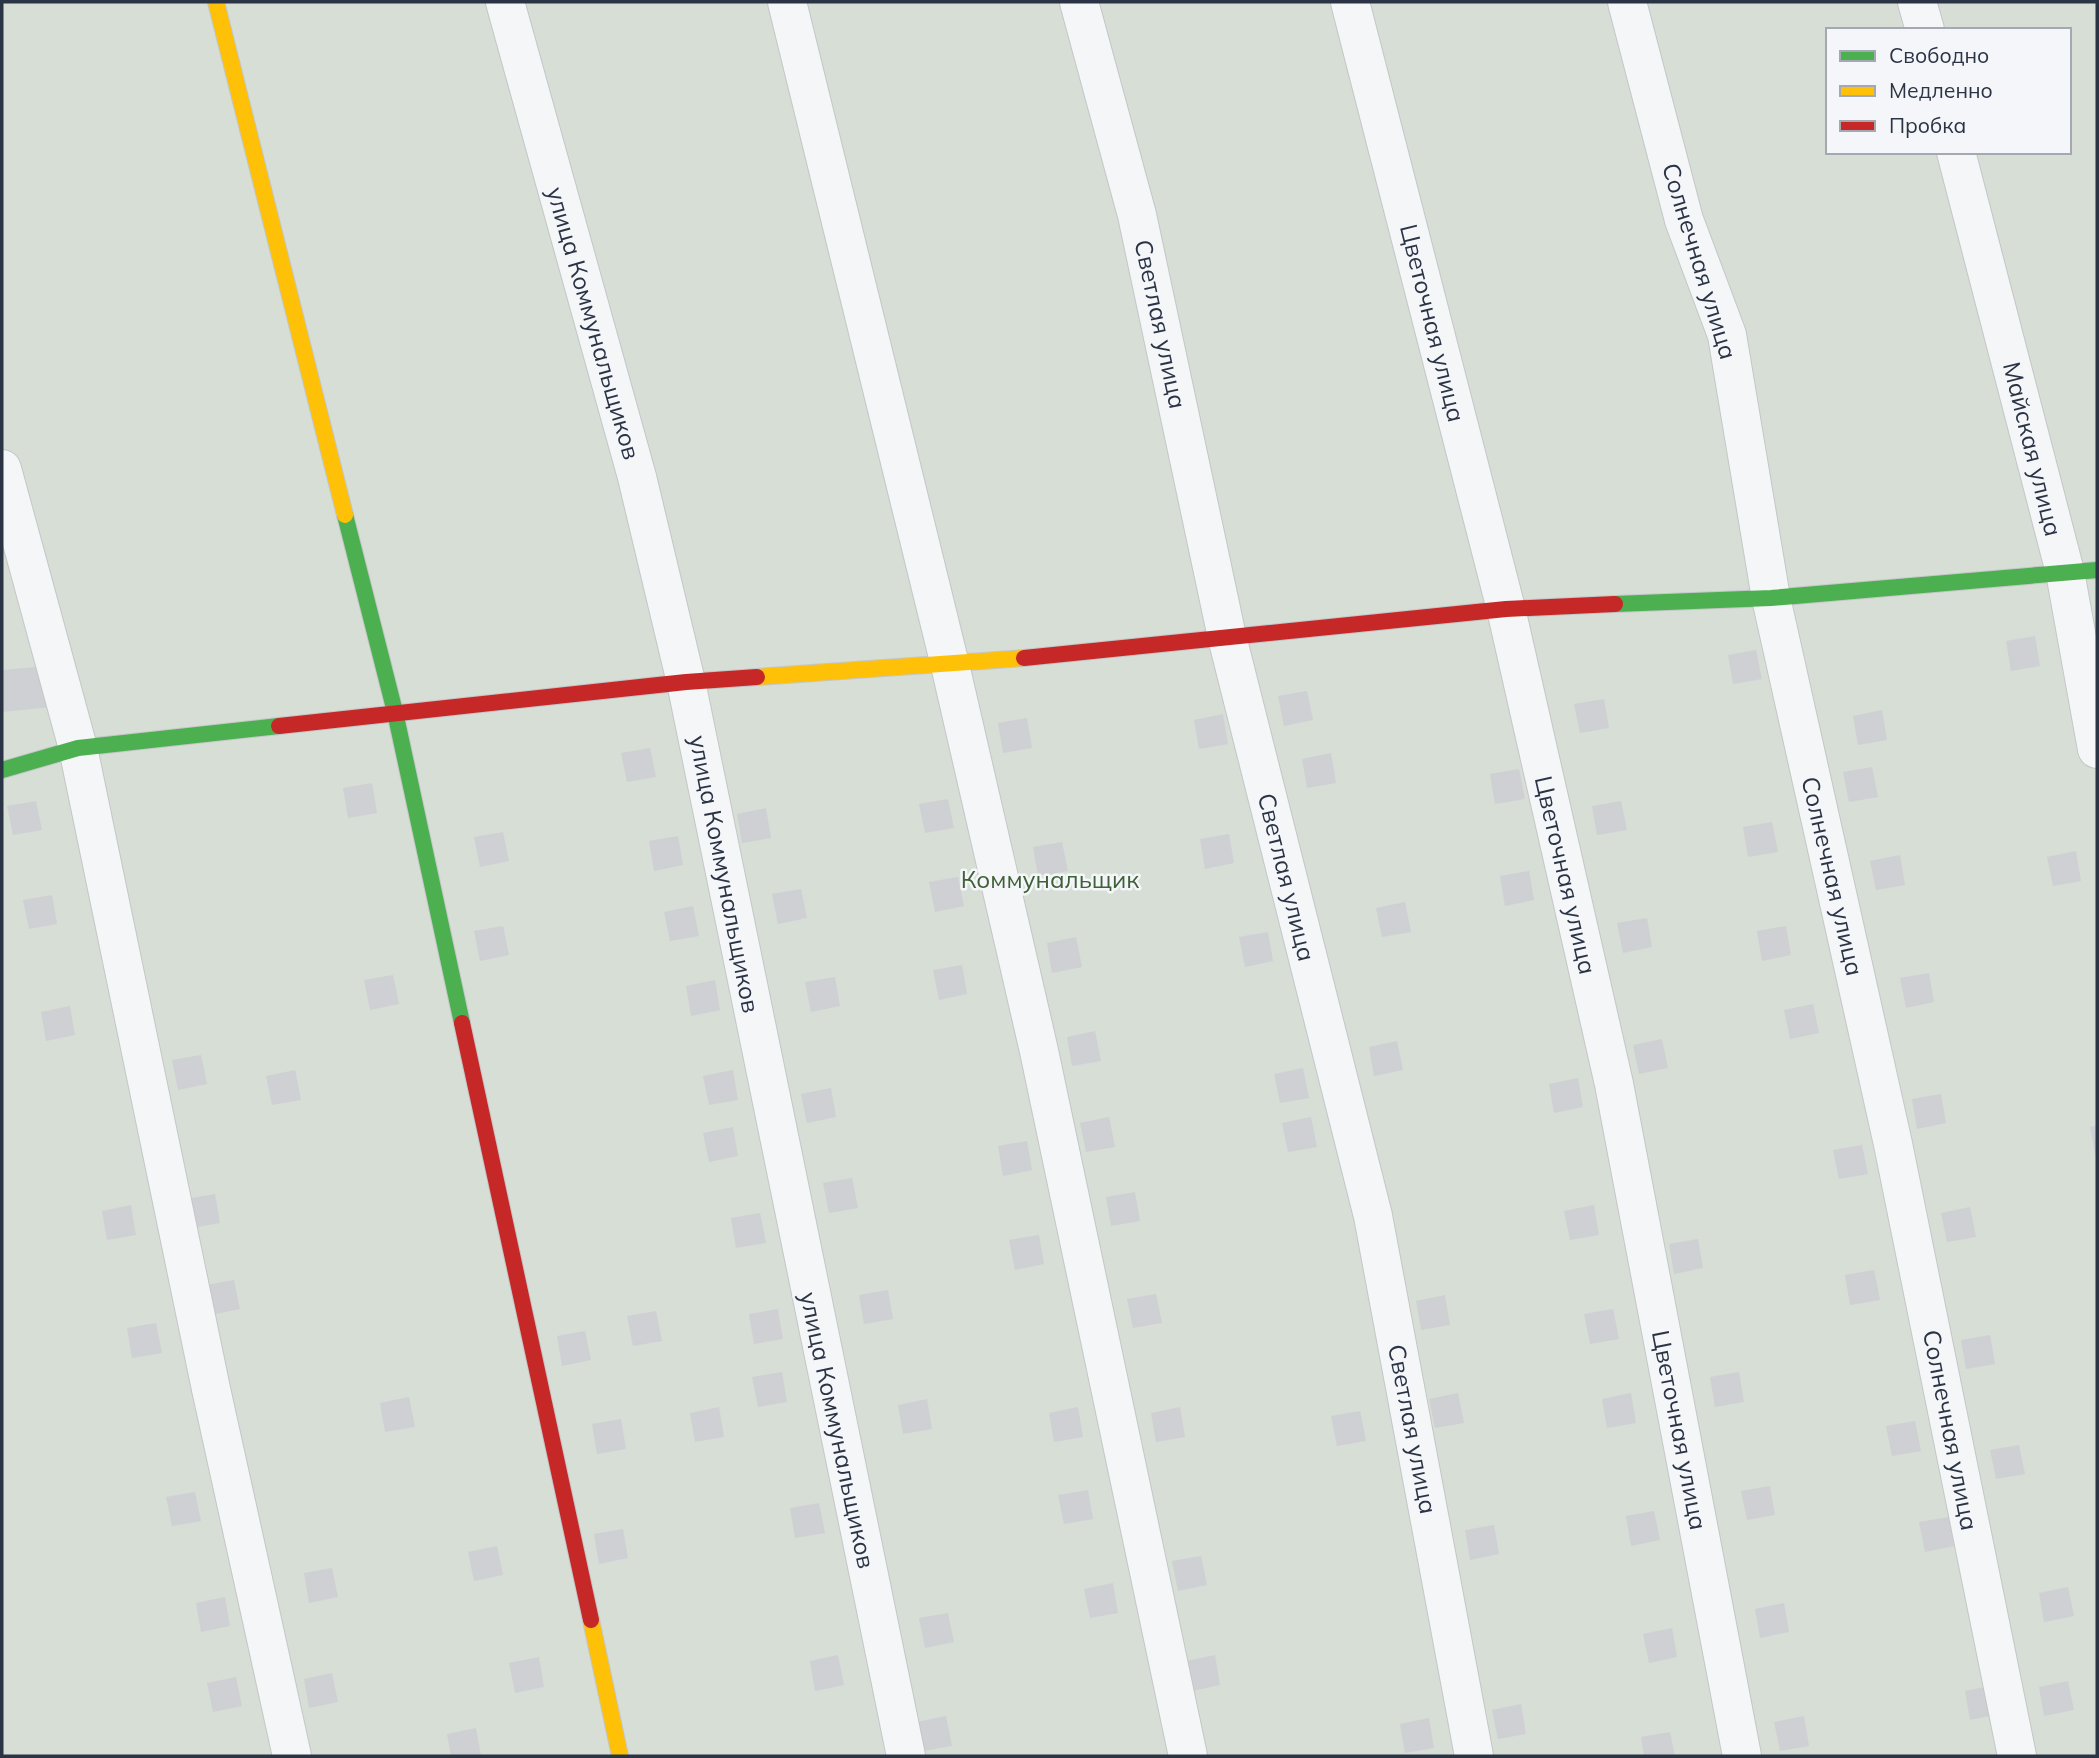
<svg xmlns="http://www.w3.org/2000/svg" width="2099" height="1758" viewBox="0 0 2099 1758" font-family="Mulish,sans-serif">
<rect width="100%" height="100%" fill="#e6e8ea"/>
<path fill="#d6ded6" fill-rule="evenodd" d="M 2,2 L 2097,2 L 2097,1756 L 2,1756 ZM 1828,30 L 2069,30 L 2069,152 L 1828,152 Z"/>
<path fill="#ced0d3" d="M 2035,636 L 2040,666 L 2011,671 L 2006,641 Z
M 1756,650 L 1762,679 L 1733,684 L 1728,655 Z
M 48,666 L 51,707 L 2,712 L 2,670 Z
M 1307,691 L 1313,720 L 1284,726 L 1278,696 Z
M 1604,699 L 1609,728 L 1580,733 L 1574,704 Z
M 1882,710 L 1887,740 L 1858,745 L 1853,716 Z
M 1223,714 L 1228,744 L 1199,749 L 1194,720 Z
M 1027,718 L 1032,748 L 1003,753 L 998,723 Z
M 650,748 L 656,777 L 627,782 L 621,753 Z
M 1331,753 L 1336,783 L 1307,788 L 1302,759 Z
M 1872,767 L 1878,797 L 1849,802 L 1843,772 Z
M 1519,769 L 1525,799 L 1495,804 L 1490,774 Z
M 372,783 L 377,813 L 348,818 L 343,788 Z
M 948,799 L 954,828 L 925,833 L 919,804 Z
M 36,801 L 42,830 L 13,835 L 7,806 Z
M 1621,801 L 1627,830 L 1597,835 L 1592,806 Z
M 766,808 L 771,838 L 742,843 L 737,814 Z
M 1772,822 L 1778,852 L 1748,857 L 1743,827 Z
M 503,832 L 509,861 L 480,867 L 474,837 Z
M 1229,834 L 1234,863 L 1205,869 L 1200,839 Z
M 678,836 L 683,865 L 654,871 L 649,841 Z
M 1062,842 L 1068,871 L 1038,876 L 1033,847 Z
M 2076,851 L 2081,881 L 2053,886 L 2047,857 Z
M 1900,855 L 1905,885 L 1876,890 L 1870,861 Z
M 1529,871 L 1534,900 L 1505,906 L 1500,876 Z
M 958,877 L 964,906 L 935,912 L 929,882 Z
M 801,889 L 807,918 L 778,924 L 772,894 Z
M 52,895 L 57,924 L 29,929 L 23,900 Z
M 1405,902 L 1411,932 L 1382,937 L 1376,908 Z
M 693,906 L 699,936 L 670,941 L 664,912 Z
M 1647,918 L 1652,947 L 1623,953 L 1617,923 Z
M 503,926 L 509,955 L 480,961 L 474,931 Z
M 1786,926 L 1791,955 L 1762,961 L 1757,931 Z
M 1268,932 L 1273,961 L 1245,967 L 1239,937 Z
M 1076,937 L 1082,967 L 1052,973 L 1047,943 Z
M 962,965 L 967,994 L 939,1000 L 933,970 Z
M 1929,973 L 1934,1002 L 1906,1008 L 1900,978 Z
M 393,975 L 399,1004 L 370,1010 L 364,980 Z
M 835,977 L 840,1006 L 811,1012 L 805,982 Z
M 715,980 L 720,1010 L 691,1016 L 686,986 Z
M 1813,1004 L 1819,1033 L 1790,1039 L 1784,1010 Z
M 70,1006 L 75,1035 L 46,1041 L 41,1012 Z
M 1095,1031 L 1101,1061 L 1072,1066 L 1067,1037 Z
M 1662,1039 L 1668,1068 L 1639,1074 L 1633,1045 Z
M 1397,1041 L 1403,1070 L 1374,1076 L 1369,1047 Z
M 201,1055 L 207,1084 L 178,1090 L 172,1060 Z
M 1303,1068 L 1309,1098 L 1280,1103 L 1274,1074 Z
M 295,1070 L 301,1100 L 272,1105 L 266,1076 Z
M 733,1070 L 738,1100 L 709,1105 L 703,1076 Z
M 1578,1078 L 1583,1107 L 1554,1113 L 1549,1084 Z
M 831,1088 L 836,1117 L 807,1123 L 801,1094 Z
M 1941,1094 L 1946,1123 L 1917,1129 L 1912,1099 Z
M 1109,1117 L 1115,1147 L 1086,1152 L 1080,1123 Z
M 1311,1117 L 1317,1147 L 1288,1152 L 1282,1123 Z
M 2097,1125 L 2097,1157 L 2096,1158 L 2090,1127 Z
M 733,1127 L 738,1156 L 709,1162 L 703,1133 Z
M 1027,1141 L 1032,1170 L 1003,1176 L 998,1146 Z
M 1862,1145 L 1868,1174 L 1839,1179 L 1833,1150 Z
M 852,1178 L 858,1208 L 829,1213 L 823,1183 Z
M 1135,1192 L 1140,1221 L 1111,1226 L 1106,1197 Z
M 215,1194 L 220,1223 L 191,1228 L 186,1199 Z
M 131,1205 L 136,1235 L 107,1240 L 102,1211 Z
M 1594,1205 L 1599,1235 L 1570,1240 L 1564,1211 Z
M 1970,1207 L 1976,1237 L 1947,1242 L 1941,1213 Z
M 760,1213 L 766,1243 L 736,1248 L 731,1218 Z
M 1039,1235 L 1044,1264 L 1015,1270 L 1009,1240 Z
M 1698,1239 L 1703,1268 L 1674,1274 L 1669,1244 Z
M 1874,1270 L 1880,1300 L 1850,1305 L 1845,1275 Z
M 234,1280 L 240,1309 L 211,1315 L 206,1285 Z
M 888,1290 L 893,1319 L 864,1324 L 859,1295 Z
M 1156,1294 L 1162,1323 L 1133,1328 L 1127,1299 Z
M 1445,1295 L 1450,1325 L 1421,1330 L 1416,1301 Z
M 778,1309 L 783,1339 L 754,1344 L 749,1314 Z
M 1613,1309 L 1619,1339 L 1590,1344 L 1584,1314 Z
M 656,1311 L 662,1341 L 633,1346 L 627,1316 Z
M 156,1323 L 162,1353 L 132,1358 L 127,1328 Z
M 585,1331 L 591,1360 L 562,1366 L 557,1336 Z
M 1990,1335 L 1995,1364 L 1966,1369 L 1961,1340 Z
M 782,1372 L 787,1402 L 758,1407 L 752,1377 Z
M 1739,1372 L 1744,1402 L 1715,1407 L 1710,1377 Z
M 1458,1393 L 1464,1423 L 1435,1428 L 1429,1399 Z
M 1631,1393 L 1636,1423 L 1607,1428 L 1602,1399 Z
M 409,1397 L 415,1427 L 385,1432 L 380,1403 Z
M 927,1399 L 932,1429 L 903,1434 L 898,1405 Z
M 719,1407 L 724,1437 L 695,1442 L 690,1413 Z
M 1078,1407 L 1083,1437 L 1054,1442 L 1049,1413 Z
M 1180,1407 L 1185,1437 L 1156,1442 L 1151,1413 Z
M 1360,1411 L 1366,1441 L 1337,1446 L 1331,1416 Z
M 621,1419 L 626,1449 L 597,1454 L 592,1424 Z
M 1915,1421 L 1921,1451 L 1892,1456 L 1886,1426 Z
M 2019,1445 L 2025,1474 L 1996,1479 L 1990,1450 Z
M 1770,1486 L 1775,1515 L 1747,1520 L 1741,1491 Z
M 1088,1490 L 1093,1519 L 1064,1524 L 1058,1495 Z
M 195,1492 L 201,1521 L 172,1526 L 166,1497 Z
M 819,1503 L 825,1533 L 795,1538 L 790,1508 Z
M 1654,1511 L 1660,1540 L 1631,1546 L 1626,1516 Z
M 1949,1517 L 1954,1546 L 1925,1552 L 1919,1522 Z
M 1494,1525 L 1499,1554 L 1470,1560 L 1465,1530 Z
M 623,1529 L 628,1558 L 599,1564 L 594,1534 Z
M 497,1546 L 503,1575 L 474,1581 L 468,1552 Z
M 1201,1556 L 1207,1585 L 1178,1591 L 1172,1561 Z
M 332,1568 L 338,1597 L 309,1603 L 304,1573 Z
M 1113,1583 L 1118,1613 L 1090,1618 L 1084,1589 Z
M 2068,1587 L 2074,1616 L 2044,1622 L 2039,1593 Z
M 225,1597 L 230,1626 L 201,1632 L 196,1603 Z
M 1784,1603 L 1789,1632 L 1760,1638 L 1755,1609 Z
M 948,1613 L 954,1642 L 925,1648 L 919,1618 Z
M 1672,1628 L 1677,1657 L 1649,1663 L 1643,1634 Z
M 838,1655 L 844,1685 L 815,1691 L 810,1661 Z
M 1215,1655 L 1220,1685 L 1192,1691 L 1186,1661 Z
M 539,1657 L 544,1687 L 515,1693 L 509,1663 Z
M 332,1673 L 338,1702 L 309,1708 L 304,1679 Z
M 236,1677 L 242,1706 L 213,1712 L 207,1683 Z
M 2068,1681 L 2074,1710 L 2044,1716 L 2039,1687 Z
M 1994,1685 L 1999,1714 L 1970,1720 L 1965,1691 Z
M 1521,1704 L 1526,1734 L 1498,1739 L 1492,1710 Z
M 946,1716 L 952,1746 L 923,1751 L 917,1722 Z
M 1804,1716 L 1809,1746 L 1780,1751 L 1774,1722 Z
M 1429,1718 L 1434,1748 L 1405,1753 L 1400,1724 Z
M 476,1728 L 481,1756 L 451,1756 L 447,1734 Z
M 1670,1732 L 1675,1756 L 1644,1756 L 1641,1737 Z"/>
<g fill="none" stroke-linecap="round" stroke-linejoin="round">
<g stroke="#c4c6c8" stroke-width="40">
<path id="street" d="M 505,2 L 637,477 L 686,682 L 906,1756
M 787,2 L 950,665 L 1039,1051 L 1188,1756
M 1079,2 L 1137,215 L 1227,637 L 1373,1216 L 1474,1756
M 1350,2 L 1506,609 L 1614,1084 L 1742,1756
M 1627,2 L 1684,220 L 1727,335 L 1771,598 L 1893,1144 L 2017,1756
M 1917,2 L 1925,30
M 1956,152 L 2065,572 L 2097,749
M 2,469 L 78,748 L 211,1389 L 292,1756"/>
</g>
<g stroke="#c4c6c8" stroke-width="18">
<path id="fast" d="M 345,515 L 395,712 L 462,1023
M 1615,604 L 1771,598 L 2097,570
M 2,770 L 78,748 L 279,726"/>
</g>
<g stroke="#c4c6c8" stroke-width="18">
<path id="slow" d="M 216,2 L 345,515
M 757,677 L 1024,658
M 591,1620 L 620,1756"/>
</g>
<g stroke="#c4c6c8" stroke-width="18">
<path id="jam" d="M 1024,658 L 1506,609 L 1615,604
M 279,726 L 686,682 L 757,677
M 462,1023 L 591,1620"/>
</g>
<use href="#street" stroke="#f5f6f7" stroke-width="38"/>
<use href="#fast" stroke="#4caf50" stroke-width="16"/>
<use href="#slow" stroke="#ffc107" stroke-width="16"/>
<use href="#jam" stroke="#c62828" stroke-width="16"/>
</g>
<g text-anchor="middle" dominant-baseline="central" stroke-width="5" stroke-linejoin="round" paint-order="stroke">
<g font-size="24" fill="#2b3445" stroke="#f4f6f9">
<text transform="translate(1700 261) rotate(73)">Солнечная улица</text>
<text transform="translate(594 323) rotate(74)">улица Коммунальщиков</text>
<text transform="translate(1433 323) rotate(76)">Цветочная улица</text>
<text transform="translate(1161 324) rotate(78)">Светлая улица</text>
<text transform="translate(2033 449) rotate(76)">Майская улица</text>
<text transform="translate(725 874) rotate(79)">улица Коммунальщиков</text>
<text transform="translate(1566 875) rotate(77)">Цветочная улица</text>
<text transform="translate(1833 876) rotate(77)">Солнечная улица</text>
<text transform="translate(1287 877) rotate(76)">Светлая улица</text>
<text transform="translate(1413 1429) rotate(79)">Светлая улица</text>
<text transform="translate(838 1430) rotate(78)">улица Коммунальщиков</text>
<text transform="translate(1680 1430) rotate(79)">Цветочная улица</text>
<text transform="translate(1951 1430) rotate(79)">Солнечная улица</text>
</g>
<g font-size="24" fill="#3f6138" stroke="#f4f6f9">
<text x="1050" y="879">Коммунальщик</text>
</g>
</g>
<rect width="2099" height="1758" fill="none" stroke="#2b3445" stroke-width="7"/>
<rect x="1826" y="28" width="245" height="126" fill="#f4f6f9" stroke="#a4a8b1" stroke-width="2"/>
<rect x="1840" y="51" width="35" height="10" fill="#4caf50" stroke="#a4a8b1" stroke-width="2"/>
<text x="1889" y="63" font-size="21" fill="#2b3445">Свободно</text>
<rect x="1840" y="86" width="35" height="10" fill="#ffc107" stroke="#a4a8b1" stroke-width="2"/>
<text x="1889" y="98" font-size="21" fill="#2b3445">Медленно</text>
<rect x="1840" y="121" width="35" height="10" fill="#c62828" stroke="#a4a8b1" stroke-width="2"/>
<text x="1889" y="133" font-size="21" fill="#2b3445">Пробка</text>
</svg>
